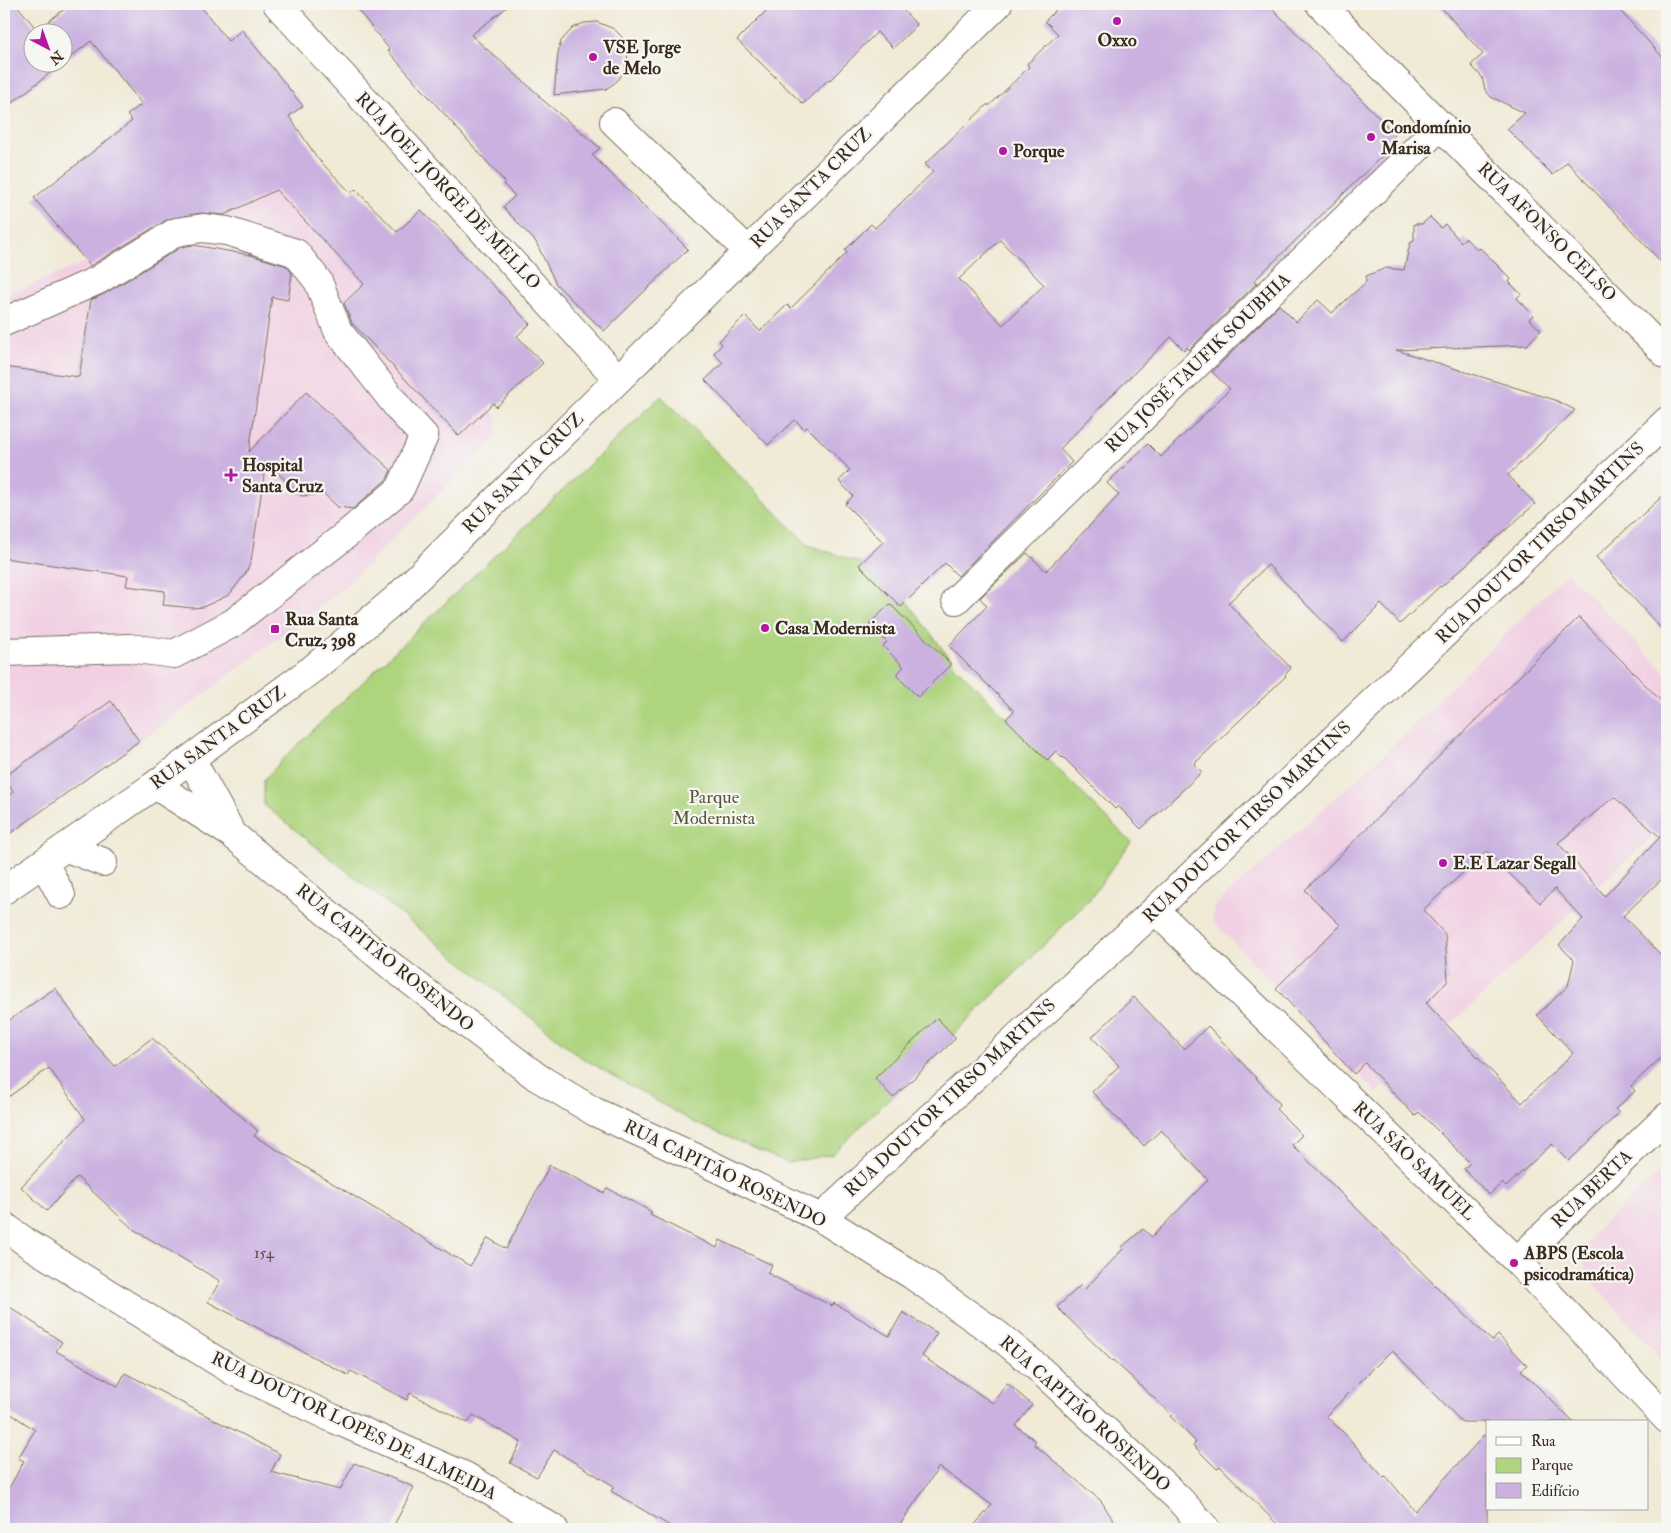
<svg xmlns="http://www.w3.org/2000/svg" width="1671" height="1533" viewBox="0 0 1671 1533" font-family="'IM FELL Double Pica',serif">
<rect width="100%" height="100%" fill="#f6f6f2"/>
<filter id="ink" filterUnits="userSpaceOnUse"><feTurbulence type="fractalNoise" baseFrequency=".02" numOctaves="2"/><feDisplacementMap in="SourceGraphic" scale="10" xChannelSelector="R" yChannelSelector="G"/><feConvolveMatrix kernelMatrix="1 2 1 2 8 2 1 2 1" color-interpolation-filters="sRGB"/></filter>
<filter id="wash" filterUnits="userSpaceOnUse"><feTurbulence type="fractalNoise" baseFrequency=".0096" numOctaves="4" result="noise"/><feDisplacementMap in="SourceGraphic" scale="20" xChannelSelector="R" yChannelSelector="G"/><feGaussianBlur stdDeviation="1.12" result="paint"/><feColorMatrix in="noise" values="0 0 0 0 0 0 0 0 0 0 0 0 0 0 0 0 0 1.4 0 .05"/><feComposite in="paint" operator="in"/></filter>
<g filter="url(#wash)">
<rect width="100%" height="100%" fill="#f0ead6"/>
<path fill="#f1d0e3" d="M 266,179 L 314,231 L 346,259 L 498,418 L 496,438 L 338,593 L 160,727 L 4,838 L 4,296 L 86,262 Z
M 1567,573 L 1667,674 L 1667,822 L 1555,928 L 1377,1093 L 1212,920 L 1216,905 L 1378,760 Z
M 1667,1164 L 1667,1365 L 1592,1282 L 1584,1263 L 1589,1238 Z"/>
<path fill="#aed47e" stroke="#747f4e" d="M 661,396 L 808,545 L 884,571 L 956,667 L 1131,842 L 1090,899 L 833,1154 L 788,1163 L 693,1122 L 579,1056 L 264,805 L 264,780 L 285,757 Z"/>
<g id="blocks">
<path fill="#cab1e0" fill-rule="evenodd" d="M 4,4 L 16,4 L 37,30 L 71,4 L 199,4 L 228,41 L 242,30 L 303,106 L 289,116 L 318,159 L 351,193 L 355,189 L 397,232 L 421,210 L 530,324 L 517,336 L 543,363 L 496,407 L 493,403 L 459,436 L 352,323 L 344,303 L 364,284 L 276,190 L 224,215 L 201,213 L 168,219 L 90,266 L 34,198 L 132,121 L 127,115 L 142,104 L 91,41 L 4,109 ZM 32,32 L 62,32 L 62,62 L 32,62 Z
M 353,4 L 511,4 L 471,35 L 540,96 L 538,96 L 600,148 L 592,155 L 688,249 L 604,331 L 556,284 L 536,242 L 503,207 L 515,196 L 503,184 L 505,182 L 388,51 L 390,50 Z
M 773,4 L 906,4 L 901,8 L 917,25 L 893,48 L 877,32 L 830,80 L 829,79 L 803,104 L 737,40 Z
M 1062,4 L 1268,4 L 1394,133 L 1392,144 L 1389,149 L 1254,281 L 1257,283 L 1189,350 L 1187,347 L 1184,350 L 1171,337 L 1118,389 L 1060,449 L 1072,462 L 958,576 L 945,563 L 901,607 L 859,565 L 883,542 L 845,504 L 853,496 L 839,481 L 850,470 L 807,427 L 804,429 L 795,420 L 768,445 L 705,380 L 723,363 L 714,353 L 722,344 L 719,341 L 745,316 L 760,331 L 787,305 L 791,308 L 847,253 L 845,250 L 871,224 L 875,228 L 933,172 L 925,164 L 988,104 L 989,106 L 1029,67 L 1027,64 L 1058,34 L 1045,21 ZM 1000,240 L 1044,285 L 1003,325 L 959,279 Z
M 1438,4 L 1614,4 L 1667,62 L 1667,268 L 1567,162 L 1553,175 L 1507,129 L 1525,113 L 1491,97 L 1485,90 L 1482,77 L 1471,65 L 1483,54 Z
M 597,22 L 614,29 L 622,37 L 628,55 L 624,72 L 616,82 L 606,89 L 554,95 L 558,53 L 561,41 L 573,28 L 584,23 Z
M 1430,217 L 1441,228 L 1445,224 L 1461,242 L 1465,238 L 1478,250 L 1480,248 L 1511,279 L 1509,282 L 1521,294 L 1517,298 L 1533,315 L 1529,319 L 1541,330 L 1527,345 L 1396,350 L 1555,400 L 1575,410 L 1508,475 L 1535,504 L 1441,587 L 1440,586 L 1400,624 L 1381,604 L 1343,642 L 1268,565 L 1228,603 L 1291,668 L 1285,675 L 1286,676 L 1194,764 L 1202,772 L 1141,829 L 1118,806 L 1115,809 L 1063,757 L 1062,758 L 1056,751 L 1047,760 L 1006,719 L 1014,711 L 949,646 L 987,606 L 980,598 L 1027,553 L 1046,571 L 1119,495 L 1107,483 L 1148,444 L 1161,457 L 1230,389 L 1212,372 L 1279,305 L 1296,322 L 1318,300 L 1332,313 L 1366,282 L 1366,276 L 1386,268 L 1404,270 L 1410,243 L 1414,241 L 1414,224 L 1422,224 Z
M 193,245 L 250,255 L 287,266 L 292,273 L 288,300 L 272,297 L 249,452 L 306,392 L 391,470 L 387,479 L 353,509 L 338,507 L 324,494 L 302,496 L 266,462 L 251,561 L 246,573 L 229,595 L 203,607 L 193,608 L 163,605 L 165,591 L 126,586 L 128,576 L 4,558 L 4,367 L 79,377 L 91,300 L 106,293 L 181,247 Z
M 1667,492 L 1667,635 L 1596,557 Z
M 890,604 L 951,664 L 918,697 L 896,675 L 904,667 L 883,646 L 887,642 L 869,624 Z
M 1579,617 L 1667,707 L 1667,874 L 1623,916 L 1667,961 L 1667,1052 L 1631,1086 L 1635,1091 L 1615,1109 L 1619,1113 L 1569,1161 L 1552,1144 L 1506,1187 L 1502,1183 L 1489,1195 L 1464,1169 L 1470,1163 L 1419,1112 L 1415,1116 L 1365,1063 L 1354,1074 L 1276,988 L 1340,925 L 1305,890 ZM 1614,797 L 1660,837 L 1605,896 L 1558,843 ZM 1486,851 L 1540,903 L 1555,889 L 1583,919 L 1559,945 L 1574,960 L 1568,986 L 1537,1015 L 1573,1053 L 1522,1103 L 1426,1003 L 1448,981 L 1445,934 L 1423,910 Z
M 111,701 L 139,741 L 4,838 L 4,799 L 13,792 L 4,777 Z
M 55,988 L 92,1041 L 115,1066 L 152,1038 L 258,1131 L 254,1136 L 470,1266 L 488,1238 L 506,1249 L 550,1165 L 604,1193 L 607,1188 L 652,1212 L 650,1215 L 717,1248 L 720,1240 L 772,1265 L 767,1273 L 832,1306 L 834,1303 L 889,1336 L 903,1312 L 937,1333 L 922,1356 L 993,1403 L 1007,1383 L 1032,1405 L 1016,1426 L 1036,1441 L 1034,1444 L 1101,1501 L 1119,1529 L 971,1529 L 992,1505 L 939,1467 L 897,1529 L 675,1529 L 611,1491 L 614,1486 L 554,1450 L 537,1477 L 510,1463 L 521,1442 L 473,1415 L 468,1423 L 410,1393 L 407,1400 L 351,1371 L 348,1375 L 208,1302 L 220,1281 L 133,1229 L 77,1177 L 47,1211 L 21,1187 L 85,1119 L 49,1068 L 4,1100 L 4,1024 Z
M 1134,997 L 1184,1049 L 1208,1026 L 1280,1104 L 1276,1109 L 1302,1135 L 1292,1145 L 1492,1341 L 1498,1335 L 1527,1365 L 1521,1370 L 1573,1422 L 1462,1422 L 1392,1350 L 1326,1416 L 1345,1434 L 1384,1478 L 1386,1476 L 1415,1511 L 1487,1432 L 1487,1529 L 1282,1529 L 1220,1466 L 1217,1469 L 1193,1445 L 1196,1442 L 1170,1416 L 1172,1415 L 1113,1360 L 1112,1361 L 1057,1307 L 1081,1285 L 1085,1289 L 1123,1249 L 1122,1247 L 1143,1229 L 1152,1237 L 1208,1180 L 1161,1130 L 1144,1146 L 1092,1092 L 1119,1066 L 1092,1037 Z
M 937,1018 L 956,1038 L 893,1098 L 875,1078 Z
M 4,1303 L 62,1342 L 56,1351 L 118,1386 L 125,1373 L 280,1454 L 271,1472 L 340,1490 L 354,1463 L 414,1487 L 392,1529 L 4,1529 L 4,1497 L 24,1461 L 18,1458 L 35,1430 L 4,1409 Z"/>
</g>
</g>
<g filter="url(#ink)">
<use href="#blocks" fill-opacity="0" stroke="#7a6d5e" stroke-width="1"/>
<g fill="none" stroke-linecap="round" stroke-linejoin="round">
<g stroke="#7a6d5e" stroke-width="30">
<path id="minor" d="M 277,4 L 618,379
M 1320,4 L 1667,355
M 614,122 L 748,251
M 4,322 L 98,280 L 176,232 L 203,228 L 227,231 L 296,253 L 318,281 L 338,331 L 401,411 L 424,436 L 400,489 L 347,534 L 233,623 L 174,654 L 129,648 L 4,652
M 956,600 L 1441,125
M 191,759 L 230,830
M 155,785 L 232,834 L 395,969 L 537,1077 L 595,1112 L 694,1157 L 821,1218 L 912,1275 L 998,1335 L 1037,1367 L 1178,1498 L 1206,1529
M 67,848 L 103,862
M 44,863 L 61,895
M 4,890 L 155,785 L 315,667 L 397,598 L 998,4
M 1155,910 L 1517,1261 L 1667,1419
M 821,1218 L 1155,910 L 1667,421
M 4,1226 L 30,1245 L 233,1371 L 332,1418 L 465,1476 L 554,1529
M 1517,1261 L 1667,1117"/>
</g>
<use href="#minor" stroke="#fff" stroke-width="28"/>
</g>
</g>
<g fill="#b5179e" stroke="#f6f6f2" stroke-width="2">
<circle cx="1117" cy="21" r="5"/>
<circle cx="593" cy="57" r="5"/>
<circle cx="1371" cy="137" r="5"/>
<circle cx="1003" cy="151" r="5"/>
<path d="M228.5 467.5h5v5h5v5h-5v5h-5v-5h-5v-5h5z"/>
<circle cx="765" cy="628" r="5"/>
<rect x="270" y="624" width="10" height="10" rx="2.5"/>
<circle cx="1443" cy="863" r="5"/>
<circle cx="1514" cy="1263" r="5"/>
</g>
<g text-anchor="middle" dominant-baseline="central" stroke-width="4.5" stroke-linejoin="round" paint-order="stroke">
<g font-size="15" fill="#5f4c4e">
<text x="264" y="1253">154</text>
</g>
<g font-size="18" font-weight="bold" fill="#3b2a1e" stroke="#f6f6f2" text-anchor="start">
<text x="1117" y="40" text-anchor="middle">Oxxo</text>
<text x="603" y="47">VSE Jorge<tspan x="603" dy="21">de Melo</tspan></text>
<text x="1381" y="127">Condomínio<tspan x="1381" dy="21">Marisa</tspan></text>
<text x="1013" y="151">Porque</text>
<text x="242" y="465">Hospital<tspan x="242" dy="21">Santa Cruz</tspan></text>
<text x="285" y="619">Rua Santa<tspan x="285" dy="21">Cruz, 398</tspan></text>
<text x="775" y="628">Casa Modernista</text>
<text x="1453" y="863">E.E Lazar Segall</text>
<text x="1524" y="1253">ABPS (Escola<tspan x="1524" dy="21">psicodramática)</tspan></text>
</g>
<g font-size="18" fill="#3b2a1e" stroke="#f6f6f2">
<text transform="translate(811 188) rotate(-45)">RUA SANTA CRUZ</text>
<text transform="translate(448 191) rotate(47)">RUA JOEL JORGE DE MELLO</text>
<text transform="translate(1547 232) rotate(45)">RUA AFONSO CELSO</text>
<text transform="translate(1198 363) rotate(-44)">RUA JOSÉ TAUFIK SOUBHIA</text>
<text transform="translate(523 473) rotate(-45)">RUA SANTA CRUZ</text>
<text transform="translate(1540 543) rotate(-44)">RUA DOUTOR TIRSO MARTINS</text>
<text transform="translate(218 738) rotate(-36)">RUA SANTA CRUZ</text>
<text transform="translate(1247 822) rotate(-44)">RUA DOUTOR TIRSO MARTINS</text>
<text transform="translate(385 958) rotate(39)">RUA CAPITÃO ROSENDO</text>
<text transform="translate(950 1098) rotate(-43)">RUA DOUTOR TIRSO MARTINS</text>
<text transform="translate(1414 1161) rotate(44)">RUA SÃO SAMUEL</text>
<text transform="translate(725 1174) rotate(26)">RUA CAPITÃO ROSENDO</text>
<text transform="translate(1592 1189) rotate(-44)">RUA BERTA</text>
<text transform="translate(1085 1414) rotate(42)">RUA CAPITÃO ROSENDO</text>
<text transform="translate(354 1426) rotate(26)">RUA DOUTOR LOPES DE ALMEIDA</text>
</g>
<g font-size="18" fill="#585436" stroke="#f6f6f2">
<text x="714" y="797">Parque<tspan x="714" dy="21">Modernista</tspan></text>
</g>
</g>
<rect width="1671" height="1533" fill="none" stroke="#f6f6f2" stroke-width="20"/>
<rect x="1486" y="1420" width="162" height="90" fill="#f6f6f2" stroke="#aba49d"/>
<rect x="1496" y="1437" width="25" height="8" fill="#ffffff" stroke="#aba49d"/>
<text x="1531" y="1446" font-size="15" fill="#3b2a1e">Rua</text>
<rect x="1496" y="1458" width="25" height="15" fill="#aed47e" stroke="#aba49d"/>
<text x="1531" y="1470" font-size="15" fill="#3b2a1e">Parque</text>
<rect x="1496" y="1483" width="25" height="15" fill="#cab1e0" stroke="#aba49d"/>
<text x="1531" y="1496" font-size="15" fill="#3b2a1e">Edifício</text>
<g transform="translate(48 48) rotate(139)"><circle r="24" fill="#f6f6f2" stroke="#aba49d"/>
<path d="M0-4L9 19L0 12L-9 19Z" fill="#b5179e"/>
<text y="-8" font-size="14" font-weight="bold" text-anchor="middle" fill="#3b2a1e">N</text>
</g>
</svg>
